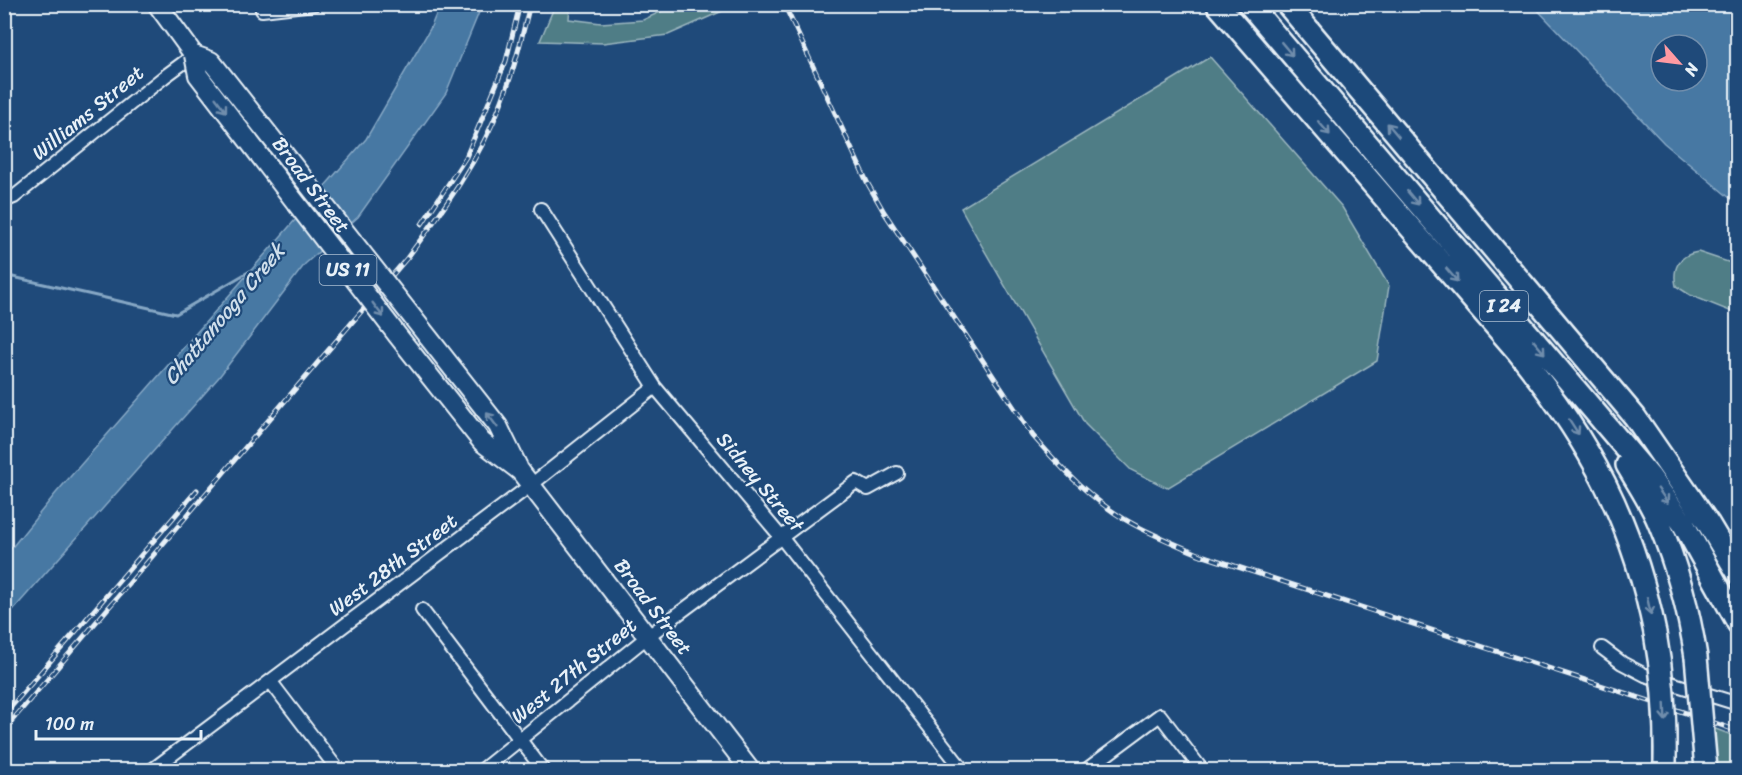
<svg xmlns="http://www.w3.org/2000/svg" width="1742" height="775" viewBox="0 0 1742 775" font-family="Sriracha,sans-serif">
<rect width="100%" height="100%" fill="#1f4a7a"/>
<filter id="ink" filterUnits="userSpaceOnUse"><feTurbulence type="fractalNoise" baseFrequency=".0167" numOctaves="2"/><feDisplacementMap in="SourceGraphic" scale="12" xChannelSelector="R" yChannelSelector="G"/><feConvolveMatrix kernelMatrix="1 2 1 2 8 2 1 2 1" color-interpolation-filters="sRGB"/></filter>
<g filter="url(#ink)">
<path fill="#4f7d86" stroke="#9cb7bf" stroke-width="1.5" d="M 555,5 L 570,5 L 569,19 L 601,23 L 643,20 L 675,5 L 736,5 L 668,35 L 603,43 L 540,41 Z
M 1210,57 L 1342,207 L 1389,286 L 1377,361 L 1167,488 L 1131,470 L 1085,424 L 983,248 L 961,208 Z
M 1698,252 L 1737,265 L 1737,314 L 1690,295 L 1676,286 C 1672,268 1679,255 1698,252 Z
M 1713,728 L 1737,737 L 1737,770 L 1713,770 Z"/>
<path fill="#4678a3" stroke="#87a8c5" stroke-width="1.5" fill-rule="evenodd" d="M 440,5 L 482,5 L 446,93 L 358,217 L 305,264 L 219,377 L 5,619 L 5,556 L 56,493 L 366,139 L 430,29 Z
M 1533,5 L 1737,5 L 1737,204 L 1664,143 ZM 1661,45 L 1697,45 L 1697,81 L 1661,81 Z"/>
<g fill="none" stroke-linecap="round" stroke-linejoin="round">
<path stroke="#87a8c5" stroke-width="3" d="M 4,275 L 176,314 L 250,271 L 253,273"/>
<g stroke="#e8f1f8" stroke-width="16">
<path id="minor" d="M 261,4 L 262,10 L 314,4
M 4,201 L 14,197 L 164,77 L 194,55
M 541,209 L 655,387 L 781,537 L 963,770
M 422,610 L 543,770
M 1602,648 L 1622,663 L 1645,675 L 1738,704
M 271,682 L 338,770
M 152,770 L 531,485 L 655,387
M 482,770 L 647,637 L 856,482 L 868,489 L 897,473
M 1086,770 L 1160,715 L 1202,770"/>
</g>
<g stroke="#e8f1f8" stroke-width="22">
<path id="primary" d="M 157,4 L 194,55
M 520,471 L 750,770"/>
</g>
<g stroke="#e8f1f8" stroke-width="26">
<path id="motorway" d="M 1217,4 L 1518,352 C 1590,442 1632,519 1655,633
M 1249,4 L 1650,477 L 1684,525 L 1738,623
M 1287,4 L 1635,417 L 1708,523 L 1738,573
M 1627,465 C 1638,484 1651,503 1659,523 C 1677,566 1689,611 1696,657"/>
</g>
<use href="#minor" stroke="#1f4a7a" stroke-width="12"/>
<use href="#primary" stroke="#1f4a7a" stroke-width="18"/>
<use href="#motorway" stroke="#1f4a7a" stroke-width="21"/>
<g stroke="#e8f1f8" stroke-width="5">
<path id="rail" d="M 784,4 L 868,184 L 884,212 L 1033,436 C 1062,469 1094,503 1133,524 C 1155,536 1178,545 1201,555 L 1683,712 L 1738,731
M 422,224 L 466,157 L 506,61 L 520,4
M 4,715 L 197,490
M 4,730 L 407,258 C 444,209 480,159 502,101 C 514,70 522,37 530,4"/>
</g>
<use href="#rail" stroke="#1f4a7a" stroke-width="3" stroke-dasharray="9" stroke-linecap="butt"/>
<g stroke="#e8f1f8" stroke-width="22" stroke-linecap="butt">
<path id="primary-bridge" d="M 194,55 L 198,75 L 398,336 L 482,442 L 520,471
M 194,55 L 211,61 L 498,426 L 518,467"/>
</g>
<g stroke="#e8f1f8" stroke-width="26" stroke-linecap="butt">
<path id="motorway-bridge" d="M 1655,633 C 1663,677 1666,719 1665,763
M 1696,657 L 1706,769"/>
</g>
<use href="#primary-bridge" stroke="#1f4a7a" stroke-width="18"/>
<use href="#motorway-bridge" stroke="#1f4a7a" stroke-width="21"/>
</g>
<defs><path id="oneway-shaft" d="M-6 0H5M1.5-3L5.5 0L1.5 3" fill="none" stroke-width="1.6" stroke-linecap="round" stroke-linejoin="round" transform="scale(1.5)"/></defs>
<g stroke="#6f8dac">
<use href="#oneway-shaft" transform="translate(1287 49) rotate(50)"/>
<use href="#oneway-shaft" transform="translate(221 105) rotate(53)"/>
<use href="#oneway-shaft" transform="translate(1324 128) rotate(49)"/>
<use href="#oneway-shaft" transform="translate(1393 130) rotate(-130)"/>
<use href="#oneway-shaft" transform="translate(1413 198) rotate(50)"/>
<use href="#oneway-shaft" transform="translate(1452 275) rotate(49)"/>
<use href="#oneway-shaft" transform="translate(378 310) rotate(53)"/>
<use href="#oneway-shaft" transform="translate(1539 347) rotate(50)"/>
<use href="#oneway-shaft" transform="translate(492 420) rotate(-127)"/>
<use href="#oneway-shaft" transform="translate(1574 427) rotate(57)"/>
<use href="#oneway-shaft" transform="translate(1663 496) rotate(55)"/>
<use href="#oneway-shaft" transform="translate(1649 606) rotate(77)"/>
<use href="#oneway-shaft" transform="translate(1665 712) rotate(88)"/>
</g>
</g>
<g text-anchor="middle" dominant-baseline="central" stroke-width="4.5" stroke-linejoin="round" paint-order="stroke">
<g fill="#1f4a7a" stroke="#acbfd2" stroke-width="1.5">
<rect x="319.5" y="255" width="57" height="30" rx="4.5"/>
<rect x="1480" y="291" width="48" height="30" rx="4.5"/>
</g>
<g font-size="18" font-weight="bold" fill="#e8f1f8">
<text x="348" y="270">US 11</text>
<text x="1504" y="306">I 24</text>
</g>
<g font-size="20" fill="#e8f1f8" stroke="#1f4a7a">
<text transform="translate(88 113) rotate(-39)">Williams Street</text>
<text transform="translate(311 185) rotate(53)">Broad Street</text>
<text transform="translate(760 482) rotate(50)">Sidney Street</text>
<text transform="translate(393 565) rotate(-37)">West 28th Street</text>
<text transform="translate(653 607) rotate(53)">Broad Street</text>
<text transform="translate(574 671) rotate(-39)">West 27th Street</text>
</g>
<g font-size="21" font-style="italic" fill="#d0dfeb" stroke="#1f4a7a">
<text transform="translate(224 314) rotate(-50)">Chattanooga Creek</text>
</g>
</g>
<rect width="1742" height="775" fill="none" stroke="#1f4a7a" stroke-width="24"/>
<rect x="12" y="12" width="1718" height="751" fill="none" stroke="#e8f1f8" stroke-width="2" filter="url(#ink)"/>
<g transform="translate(1679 63) rotate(118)"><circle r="28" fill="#1f4a7a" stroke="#6f8dac" stroke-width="1.5"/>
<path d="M0-4.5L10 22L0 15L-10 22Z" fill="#ff9aa2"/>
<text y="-9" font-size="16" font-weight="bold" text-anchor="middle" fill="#e8f1f8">N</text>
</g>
<path d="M36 730v9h165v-9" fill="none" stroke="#e8f1f8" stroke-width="3"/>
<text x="45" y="730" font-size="18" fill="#e8f1f8" stroke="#1f4a7a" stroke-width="4.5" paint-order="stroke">100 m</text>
</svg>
